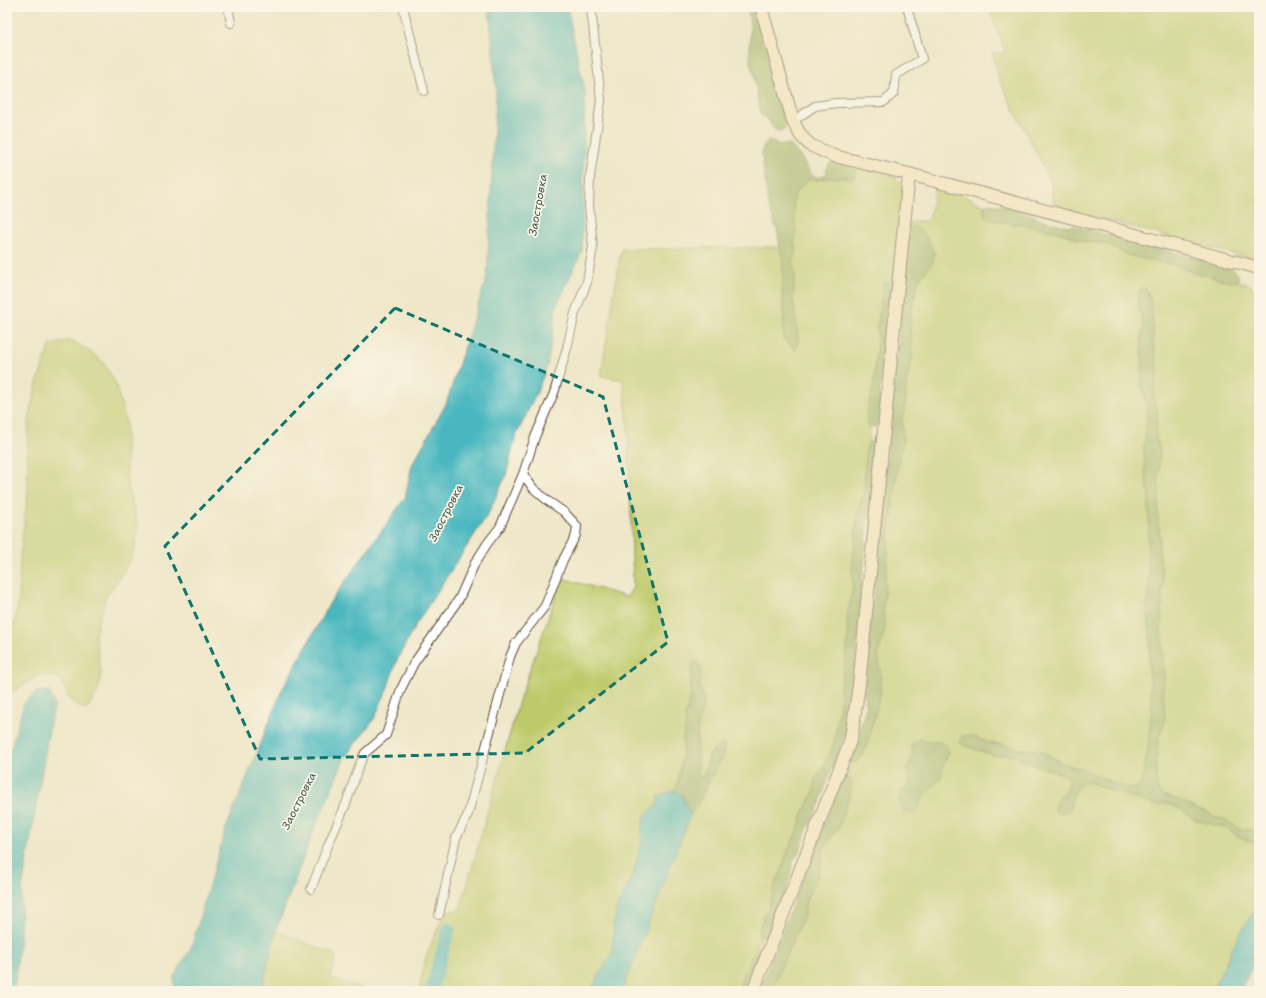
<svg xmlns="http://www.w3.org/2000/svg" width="1266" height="998" viewBox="0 0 1266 998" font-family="'Shantell Sans',sans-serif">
<rect width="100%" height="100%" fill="#fcf5e5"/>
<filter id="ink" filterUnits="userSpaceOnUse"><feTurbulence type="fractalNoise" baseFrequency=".025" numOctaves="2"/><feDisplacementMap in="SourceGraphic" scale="8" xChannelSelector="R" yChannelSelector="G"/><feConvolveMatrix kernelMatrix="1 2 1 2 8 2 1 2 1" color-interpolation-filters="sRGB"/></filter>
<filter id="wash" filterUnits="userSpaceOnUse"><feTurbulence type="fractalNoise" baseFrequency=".012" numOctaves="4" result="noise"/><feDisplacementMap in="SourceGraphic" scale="16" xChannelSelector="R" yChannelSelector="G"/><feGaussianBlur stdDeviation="0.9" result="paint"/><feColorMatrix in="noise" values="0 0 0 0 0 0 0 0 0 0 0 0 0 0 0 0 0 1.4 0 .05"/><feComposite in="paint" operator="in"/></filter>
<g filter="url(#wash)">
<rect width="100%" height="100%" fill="#efe7c9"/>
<path fill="#bdca6b" stroke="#7c7a44" d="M 988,7 L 1259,7 L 1259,261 L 1054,206 L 1051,182 L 1000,82 L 992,53 L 1005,52 Z
M 858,167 L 893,176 L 900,182 L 903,189 L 892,286 L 882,288 L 881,308 L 877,326 L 878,339 L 875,365 L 874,384 L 869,403 L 867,421 L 870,428 L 869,442 L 866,450 L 864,491 L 856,523 L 856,536 L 852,569 L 853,588 L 847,616 L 848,634 L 847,648 L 843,675 L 840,686 L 841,696 L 834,742 L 830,755 L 816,779 L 814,792 L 803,813 L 798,830 L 787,853 L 781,872 L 775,884 L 768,910 L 763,917 L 759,930 L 759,935 L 760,936 L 756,953 L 752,957 L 737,991 L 622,991 L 690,816 C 698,804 703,793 708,780 C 713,769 722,761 725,750 L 710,753 L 704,774 L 702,777 L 698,776 L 697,773 L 698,761 L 697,746 L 698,723 L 705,700 L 699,687 L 701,672 L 693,665 L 691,673 L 691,692 L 685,717 L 686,725 L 683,738 L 683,752 L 676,790 L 666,793 L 657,805 L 644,817 L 643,837 L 633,874 L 618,905 L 613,925 L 614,933 L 611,955 L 594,984 L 591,991 L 419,991 L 426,957 L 445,911 L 460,910 L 519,701 L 562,578 L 627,597 L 633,587 L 628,424 L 623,380 L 601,376 L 621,249 L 781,247 L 784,272 L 782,297 L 784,313 L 783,330 L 795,349 L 798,343 L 798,336 L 793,300 L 795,276 L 793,262 L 797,248 L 794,244 C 800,228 788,202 797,190 C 801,186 806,183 809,179 L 818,180 L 829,177 L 835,178 L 856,175 L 855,169 Z
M 938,187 L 950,189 L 985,206 L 983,210 L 987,218 L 1013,224 L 1027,225 L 1062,233 L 1083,242 L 1102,243 L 1111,246 L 1127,255 L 1175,265 L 1192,272 L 1231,282 C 1241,280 1252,286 1259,292 L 1259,831 L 1252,830 L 1244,830 L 1240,829 L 1226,820 L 1215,817 L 1207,812 L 1190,806 L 1179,800 L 1164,796 L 1159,791 L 1157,787 L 1156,766 L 1158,741 L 1165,718 L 1163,692 L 1164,679 L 1161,621 L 1163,582 L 1159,550 L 1160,537 L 1158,520 L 1159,491 L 1158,479 L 1160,454 L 1156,434 L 1157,408 L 1154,403 L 1154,394 L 1158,372 L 1153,341 L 1152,313 L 1148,292 L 1138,296 L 1138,305 L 1143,326 L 1142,335 L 1142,386 L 1148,409 L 1144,448 L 1145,474 L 1149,493 L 1149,526 L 1147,558 L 1149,567 L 1149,588 L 1147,606 L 1150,634 L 1149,662 L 1152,707 L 1148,749 L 1141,785 L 1138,788 L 1134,789 L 1118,785 L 1082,769 L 1062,763 L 1045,753 L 1033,749 L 1024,750 L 1002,744 L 990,743 L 971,736 L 962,736 L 965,746 L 993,755 L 1005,754 L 1016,756 L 1028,763 L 1068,776 C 1072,789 1058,795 1054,806 L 1070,808 C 1072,798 1076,781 1088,782 L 1154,805 L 1168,804 L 1177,807 L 1196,820 L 1227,828 L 1238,837 L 1259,844 L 1259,905 L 1241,931 L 1212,991 L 771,991 L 804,915 L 806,900 L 818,875 L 824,849 L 834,832 L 838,829 C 841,816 847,803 851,789 L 840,783 L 843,777 L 848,774 L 849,772 L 848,765 L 850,756 L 861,758 L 864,753 L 880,696 L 881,680 L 878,655 L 885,628 L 883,607 L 890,529 L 899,457 L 903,441 L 902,420 L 906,399 L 906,383 L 912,358 L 910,331 L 911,309 L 918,282 L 935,254 C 929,244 925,228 912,227 L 909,232 L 908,228 L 910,223 C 916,219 922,222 929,220 L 935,188 Z
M 71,340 L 88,350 L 104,363 L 115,382 L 126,422 L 127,484 L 138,525 L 135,546 L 129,564 L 106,597 L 100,616 L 95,635 L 101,673 L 98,692 L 86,710 L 68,699 L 61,679 L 41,674 L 7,695 L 7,659 L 19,599 L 20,557 L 28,492 L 27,445 L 29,422 L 32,402 L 37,383 L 50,345 Z
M 276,931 L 336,955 L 330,978 L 371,991 L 261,991 Z"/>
<path fill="#96ae5f" stroke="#686c3e" d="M 718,7 L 758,7 L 788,122 L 784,129 L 779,131 L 774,129 L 768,120 L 760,114 L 754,73 L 750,63 L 750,22 L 748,11 C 739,4 730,11 718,7 Z
M 768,141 L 783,145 L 790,144 C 794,149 798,154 802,159 C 809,169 813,185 827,173 L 826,169 L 829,164 C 836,159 848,164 855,169 L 856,175 L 851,179 L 844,177 L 835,178 L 829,177 L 818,180 L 809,179 C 806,183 801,186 797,190 C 788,202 800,228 794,244 L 797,248 L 793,262 L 795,276 L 793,300 L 798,336 L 798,343 L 795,350 L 783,339 L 784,313 L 782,297 L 783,264 L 777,230 L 768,205 L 762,155 L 763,146 Z
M 988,203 L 1013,208 L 1020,212 L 1035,216 L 1038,219 L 1062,225 L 1074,226 L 1228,267 C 1234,269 1238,272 1239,279 L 1236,281 L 1231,282 L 1192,272 L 1175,265 L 1127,255 L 1107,244 L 1096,242 L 1087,242 L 1066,234 L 1040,228 L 996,221 L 987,218 L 984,214 L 985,206 Z
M 912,227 C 925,228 929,244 935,254 L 932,264 L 920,277 L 918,282 L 911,309 L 910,331 L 912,358 L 906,383 L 906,399 L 902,420 L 903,441 L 899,457 L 890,529 L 883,607 L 885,628 L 878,655 L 881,680 L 880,696 L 866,748 L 861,758 L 857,762 L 850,762 L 850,756 L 859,734 L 865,710 L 866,704 L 863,686 L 866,675 L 909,232 Z
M 890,282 L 892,286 L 886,320 L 887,336 L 880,377 L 880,410 L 878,421 L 876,426 L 870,428 L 866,421 L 869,403 L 874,384 L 875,365 L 878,339 L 877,326 L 881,308 L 882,288 L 884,283 Z
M 1142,288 L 1145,289 L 1148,292 L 1150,300 L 1153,321 L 1153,341 L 1158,372 L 1154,394 L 1154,403 L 1158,412 L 1156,434 L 1160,454 L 1158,479 L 1159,491 L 1158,520 L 1160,537 L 1159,550 L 1163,582 L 1161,621 L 1164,679 L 1163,692 L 1165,718 L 1158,741 L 1156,766 L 1157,787 L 1159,791 L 1164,796 L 1179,800 L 1190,806 L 1207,812 L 1215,817 L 1226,820 L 1240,829 L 1244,830 L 1252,830 L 1259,831 L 1259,844 L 1238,837 L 1227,828 L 1196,820 L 1177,807 L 1168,804 L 1154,805 L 1088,782 C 1075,781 1072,802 1068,811 L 1064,813 L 1055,811 C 1052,795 1074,793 1068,776 L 1028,763 L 1016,756 L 1005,754 L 997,756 L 993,755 L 961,744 L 960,740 C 968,729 980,741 990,743 C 995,745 1000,744 1005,745 C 1011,746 1016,749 1022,749 C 1026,750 1030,749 1035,750 C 1045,752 1052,758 1062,763 C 1069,767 1078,767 1085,770 C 1098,776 1130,795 1141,785 L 1148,749 L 1152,707 L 1149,662 L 1150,634 L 1147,606 L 1149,588 L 1149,567 L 1147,558 L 1149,526 L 1149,493 L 1145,474 L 1144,448 L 1148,409 L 1142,386 L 1143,358 L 1141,344 L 1143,326 L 1138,300 L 1139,291 Z
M 869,442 L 873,442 L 875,445 L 872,465 L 872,485 L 869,513 L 866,525 L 867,533 L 863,573 L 861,581 L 859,633 L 848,723 L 840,747 L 828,778 L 818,808 L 806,831 L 800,851 L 793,861 L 788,885 L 783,896 L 778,911 L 770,930 L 765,936 L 759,935 L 759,930 L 763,917 L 768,910 L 775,884 L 781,872 L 787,853 L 798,830 L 803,813 L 814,792 L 816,779 L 830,755 L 834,742 L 841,696 L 840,686 L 843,675 L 847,648 L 848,634 L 847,616 L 853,588 L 852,569 L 856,536 L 856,518 L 864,491 L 866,450 Z
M 694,661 L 698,662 L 701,672 L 699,690 L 705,700 L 698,723 L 697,746 L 698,761 L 697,773 L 698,776 L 702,777 C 710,766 706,748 722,745 L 725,746 L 722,757 L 712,774 L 703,794 L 690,816 L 682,795 L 675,791 L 679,777 L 683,752 L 683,738 L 686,725 L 685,717 L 691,692 L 691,673 Z
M 922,739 C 932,743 941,739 948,747 L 949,752 L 943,767 L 941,778 L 923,797 L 919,809 L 915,813 L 909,814 L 904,811 L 899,801 L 901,791 L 909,787 C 911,780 908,776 907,769 L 913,755 C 913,753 912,751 911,749 C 910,742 918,740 922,739 Z
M 844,779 L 850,779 L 852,784 L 845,810 L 841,819 L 838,829 L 834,833 L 824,849 L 818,875 L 806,900 L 804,915 L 771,991 L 759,991 L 840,783 Z
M 756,953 L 761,955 L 748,991 L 737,991 L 752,957 Z"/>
<path fill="#48b7bf" stroke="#42706e" d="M 489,7 L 567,7 L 585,92 L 582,251 L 556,308 L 554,327 L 547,366 L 537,392 L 515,438 L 506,475 L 488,514 L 416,624 L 397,660 L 386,692 L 374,719 L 345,757 L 310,840 L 276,931 L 261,991 L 175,991 L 174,977 L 191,948 L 225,831 L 282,690 L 331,601 L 405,498 L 412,465 L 446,404 L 487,277 L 496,90 Z
M 49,691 L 55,705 L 51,718 L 22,889 L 20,937 L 14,991 L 7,991 L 7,762 L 24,703 L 35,692 Z
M 675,791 L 682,795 L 690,816 L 622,991 L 591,991 L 594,984 L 611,955 L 614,933 L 613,925 L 618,905 L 633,874 L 643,837 L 641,832 L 644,817 L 657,805 L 658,797 L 666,793 Z
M 1259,905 L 1259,954 L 1240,991 L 1212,991 L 1241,931 Z"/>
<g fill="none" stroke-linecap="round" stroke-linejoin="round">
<path stroke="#48b7bf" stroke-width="13" d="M 431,991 L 449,929"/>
</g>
</g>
<g filter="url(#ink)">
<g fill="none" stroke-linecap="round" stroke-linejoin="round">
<g stroke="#564638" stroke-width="10">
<path id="street" d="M 228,7 L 231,23
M 403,7 L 424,91
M 793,121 L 815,106 L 836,103 L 884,102 L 894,93 L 896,75 L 922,59 L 907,7
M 311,889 L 329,843 L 346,804 L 359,766 L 365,753 L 386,735 L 401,689 L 414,663 L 459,599 L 475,563 L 487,544 L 500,527 L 523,474 L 535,437 L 554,393 L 567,348 L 575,313 L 587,282 L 593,247 L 589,206 L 590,177 L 601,100 L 591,7
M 439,915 L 456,838 L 468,814 L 510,657 L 516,643 L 545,606 L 563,560 L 576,535 L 577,526 L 564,512 L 548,501 L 533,488 L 523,474"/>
</g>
<g stroke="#564638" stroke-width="14">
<path id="secondary" d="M 761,7 L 793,121 L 801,136 L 810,145 L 834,156 L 909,174 L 1259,268
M 753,991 L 845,755 L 851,738 L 859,685 L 909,174"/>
</g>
<use href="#street" stroke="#fff" stroke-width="8"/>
<use href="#secondary" stroke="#fbe6c4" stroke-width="12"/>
</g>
</g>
<path d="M0 0H1266V998H0ZM 395,308 L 603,397 L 668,642 L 525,753 L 260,759 L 165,546 Z" fill="#efe7c9" fill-opacity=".55" fill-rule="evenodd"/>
<path fill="none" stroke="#0f766e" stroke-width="3" stroke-dasharray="8 5" stroke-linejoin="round" d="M 395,308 L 603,397 L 668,642 L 525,753 L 260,759 L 165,546 Z"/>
<g text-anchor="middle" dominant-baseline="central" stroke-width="3.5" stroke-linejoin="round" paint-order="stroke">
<g font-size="11" font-style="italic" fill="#405b56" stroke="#fcf5e5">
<text transform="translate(538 205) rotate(-80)">Заостровка</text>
<text transform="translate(446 513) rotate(-63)">Заостровка</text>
<text transform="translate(299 801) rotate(-63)">Заостровка</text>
</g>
</g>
<rect width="1266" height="998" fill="none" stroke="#fcf5e5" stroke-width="24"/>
</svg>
